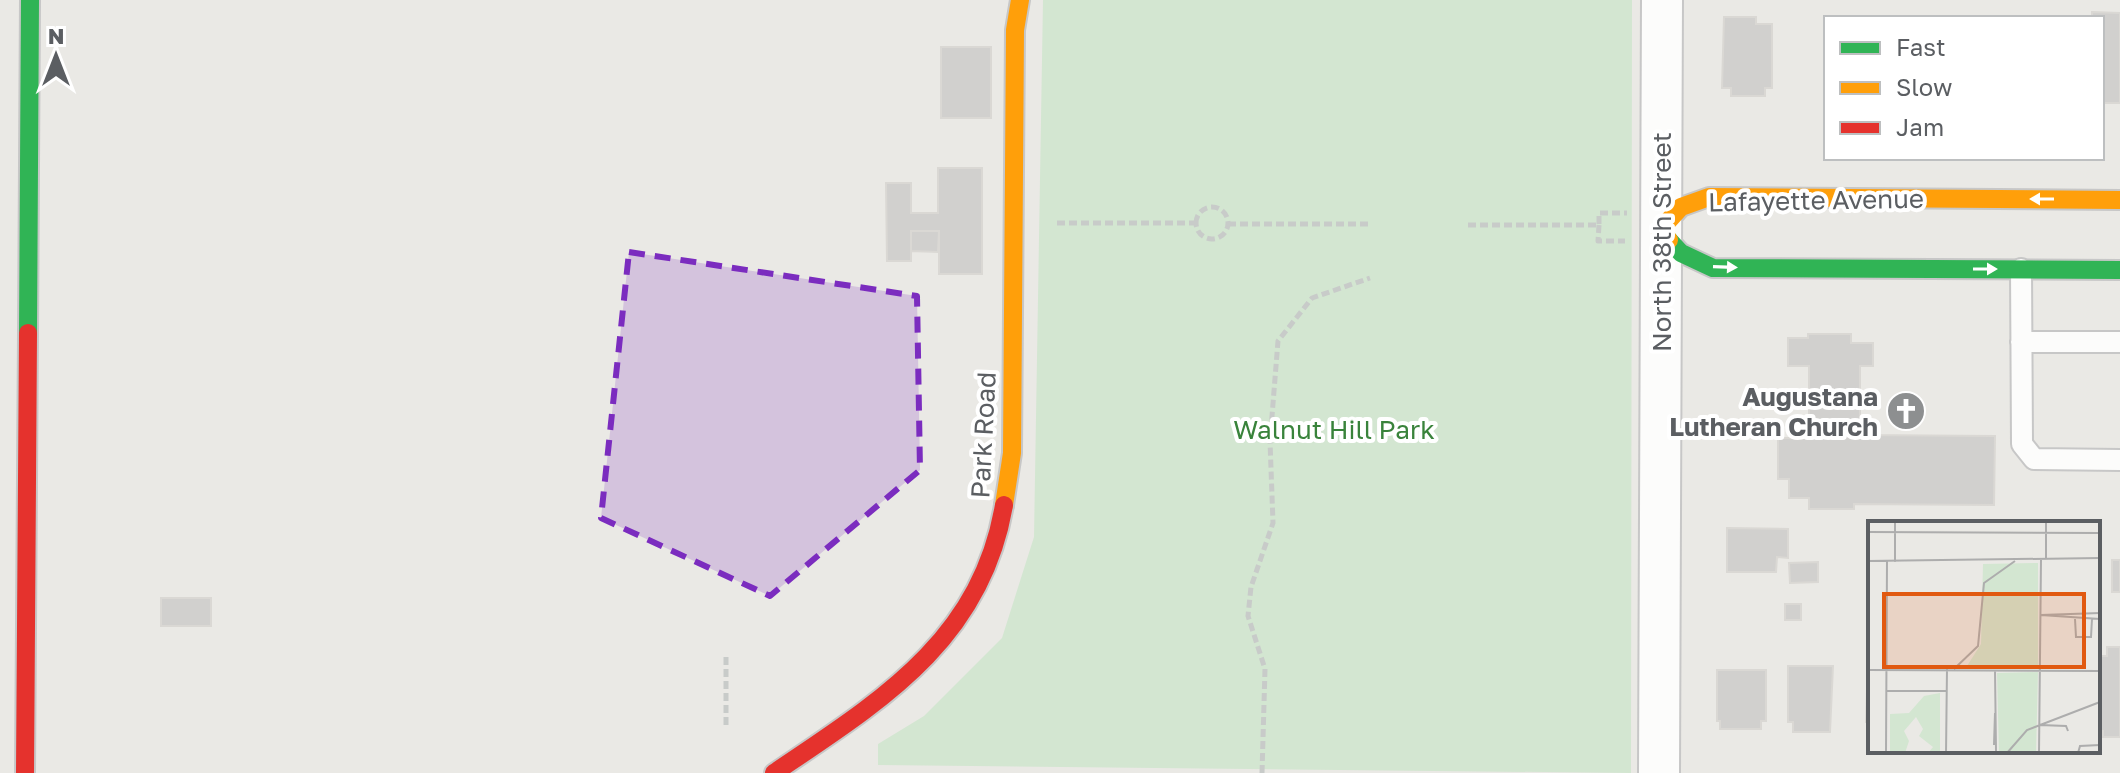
<svg xmlns="http://www.w3.org/2000/svg" width="2120" height="773" viewBox="0 0 2120 773" font-family="'Golos Text',sans-serif">
<rect width="100%" height="100%" fill="#eae9e5"/>
<path fill="#d3e6d1" d="M 1043,0 L 1632,0 L 1631,773 L 878,765 L 878,744 L 924,716 L 1002,638 L 1034,537 Z"/>
<path fill="#d1d0ce" stroke="#dad8d4" stroke-width="2" d="M 2092,12 L 2120,13 L 2120,103 L 2102,103 L 2102,18 L 2092,18 Z
M 1724,17 L 1756,17 L 1756,24 L 1772,24 L 1772,88 L 1765,88 L 1765,96 L 1731,96 L 1731,88 L 1722,88 Z
M 941,47 L 991,47 L 991,118 L 941,118 Z
M 938,168 L 982,168 L 982,274 L 939,274 L 939,231 L 911,231 L 911,261 L 887,261 L 886,183 L 911,183 L 911,213 L 938,213 Z
M 911,231 L 939,231 L 938,252 L 911,251 Z
M 1808,334 L 1851,334 L 1851,343 L 1873,343 L 1873,366 L 1860,366 L 1860,435 L 1995,436 L 1994,505 L 1854,504 L 1854,509 L 1809,509 L 1809,498 L 1789,498 L 1789,479 L 1778,479 L 1778,438 L 1809,438 L 1809,366 L 1788,366 L 1788,338 L 1808,338 Z
M 1727,528 L 1788,529 L 1788,558 L 1777,557 L 1776,572 L 1727,572 Z
M 2112,560 L 2120,560 L 2120,592 L 2112,592 Z
M 1818,562 L 1818,582 L 1790,583 L 1789,563 Z
M 161,598 L 211,598 L 211,626 L 161,626 Z
M 1785,604 L 1801,604 L 1801,620 L 1785,620 Z
M 2107,647 L 2120,647 L 2120,737 L 2103,737 L 2103,731 L 2098,731 L 2098,656 L 2107,656 Z
M 1868,657 L 1870,657 L 1870,722 L 1866,722 Z
M 1788,666 L 1833,666 L 1830,732 L 1793,732 L 1793,722 L 1788,722 Z
M 1717,670 L 1766,670 L 1766,721 L 1761,721 L 1761,729 L 1720,729 L 1720,721 L 1717,721 Z"/>
<g fill="none" stroke-linecap="round" stroke-linejoin="round">
<g stroke="#c7c7c7" stroke-width="24">
<path id="lane" d="M 2021,269 L 2022,444 L 2034,459 L 2120,460
M 2021,342 L 2120,342"/>
</g>
<g stroke="#c7c7c7" stroke-width="44">
<path id="street" d="M 1659,773 L 1662,0"/>
</g>
<g stroke="#c7c7c7" stroke-width="22">
<path id="fast" d="M 1669,240 L 1681,253 L 1713,268 L 2120,270
M 28,333 L 30,0"/>
</g>
<g stroke="#c7c7c7" stroke-width="22">
<path id="slow" d="M 1669,240 L 1660,230 L 1681,207 L 1709,197 L 2120,200
M 1004,505 L 1012,453 L 1015,30 L 1020,0"/>
</g>
<g stroke="#c7c7c7" stroke-width="22">
<path id="jam" d="M 25,773 L 28,333
M 774,773 C 879,702 981,641 1004,505"/>
</g>
<path stroke="#c8cbc9" stroke-width="5" stroke-dasharray="8 4" stroke-linecap="butt" d="M1196 223a16 16 0 1 1 32 0a16 16 0 1 1-32 0Z
M 1057,223 L 1196,223
M 1228,224 L 1370,224
M 1468,225 L 1599,225 L 1599,213 L 1627,213
M 1599,225 L 1598,241 L 1625,241
M 726,725 L 726,656
M 1262,773 L 1265,669 L 1248,616 L 1251,587 L 1273,523 L 1270,441 L 1278,341 L 1312,298 L 1370,278"/>
<use href="#lane" stroke="#fcfcfb" stroke-width="20"/>
<use href="#street" stroke="#fcfcfb" stroke-width="40"/>
<use href="#fast" stroke="#30b455" stroke-width="18"/>
<use href="#slow" stroke="#ff9f0a" stroke-width="18"/>
<use href="#jam" stroke="#e5322d" stroke-width="18"/>
</g>
<defs><path id="oneway-solid" d="M-6-.8H1V-3.2L6.5 0L1 3.2V.8H-6Z" transform="scale(2)"/></defs>
<g fill="#fff">
<use href="#oneway-solid" transform="translate(2042 199) rotate(-180)"/>
<use href="#oneway-solid" transform="translate(1725 267) rotate(2)"/>
<use href="#oneway-solid" transform="translate(1985 269)"/>
</g>
<path fill="#7b2cbf" fill-opacity="0.2" stroke="#7b2cbf" stroke-width="6" stroke-dasharray="16 10" stroke-linejoin="round" d="M 629,252 L 917,296 L 920,470 L 770,596 L 601,518 Z"/>
<defs>
<g id="church-disc" transform="scale(2)"><circle r="9.5" fill="#8d8f90" stroke="#fff"/><path d="M-1.2-6h2.4v3.5h3.3v2.4h-3.3V6h-2.4V-.1h-3.3v-2.4h3.3Z" fill="#fff"/></g>
</defs>
<g fill-rule="evenodd">
<use href="#church-disc" x="1906" y="411"/>
</g>
<g text-anchor="middle" dominant-baseline="central" stroke-width="8" stroke-linejoin="round" paint-order="stroke">
<g font-size="26" fill="#5b5e62" stroke="#fff">
<text transform="translate(1816 200) rotate(-1)">Lafayette Avenue</text>
<text transform="translate(1661 242) rotate(-90)">North 38th Street</text>
<text transform="translate(983 435) rotate(-87)">Park Road</text>
</g>
<g font-size="26" font-weight="bold" fill="#5b5e62" stroke="#fff" text-anchor="end">
<text x="1878" y="396">Augustana<tspan x="1878" dy="30">Lutheran Church</tspan></text>
</g>
<g font-size="26" fill="#39833b" stroke="#fff">
<text x="1334" y="429">Walnut Hill Park</text>
</g>
</g>
<g transform="translate(1868 521)">
<rect width="232" height="232" fill="#eae9e5"/>
<path d="M 170,42 L 170,146 L 99,145 L 113,123 L 115,43 ZM 170,151 L 168,232 L 131,232 L 129,152 ZM 72,172 L 72,232 L 60,232 L 65,226 L 51,215 L 55,208 L 48,196 L 36,210 L 41,220 L 37,232 L 22,232 L 22,193 L 41,192 L 56,175 Z" fill="#d3e6d1"/>
<path fill="none" stroke="#adadad" stroke-width="2" d="M 178,0 L 178,38M 0,11 L 232,12M 0,40 L 232,37M 27,41 L 27,0M 173,94 L 232,98M 173,94 L 232,92M 207,98 L 208,116 L 223,116 L 224,98M 86,148 L 110,125 L 116,62 L 147,40M 0,149 L 232,150M 127,149 L 128,230M 18,170 L 78,170M 172,204 L 198,205 L 200,210M 126,224 L 127,192M 18,232 L 19,40M 78,232 L 79,148M 139,232 L 159,209 L 232,181M 171,232 L 173,39M 210,232 L 212,225 L 232,224"/>
<path fill="#e15910" fill-opacity="0.15" stroke="#e15910" stroke-width="4" d="M 16,73 L 216,73 L 216,146 L 16,146 Z"/>
<rect width="232" height="232" fill="none" stroke="#5b5e62" stroke-width="4"/>
</g>
<rect x="1824" y="16" width="280" height="144" fill="#ffffff" stroke="#bdbfc0" stroke-width="2"/>
<rect x="1840" y="42" width="40" height="12" fill="#30b455" stroke="#bdbfc0" stroke-width="2"/>
<text x="1896" y="56" font-size="24" fill="#5b5e62">Fast</text>
<rect x="1840" y="82" width="40" height="12" fill="#ff9f0a" stroke="#bdbfc0" stroke-width="2"/>
<text x="1896" y="96" font-size="24" fill="#5b5e62">Slow</text>
<rect x="1840" y="122" width="40" height="12" fill="#e5322d" stroke="#bdbfc0" stroke-width="2"/>
<text x="1896" y="136" font-size="24" fill="#5b5e62">Jam</text>
<g transform="translate(56 56)" stroke="#ffffff" stroke-width="6" paint-order="stroke">
<path d="M0-6L14 30L0 20L-14 30Z" fill="#5b5e62"/>
<text y="-12" font-size="22" font-weight="bold" text-anchor="middle" fill="#5b5e62">N</text>
</g>
</svg>
